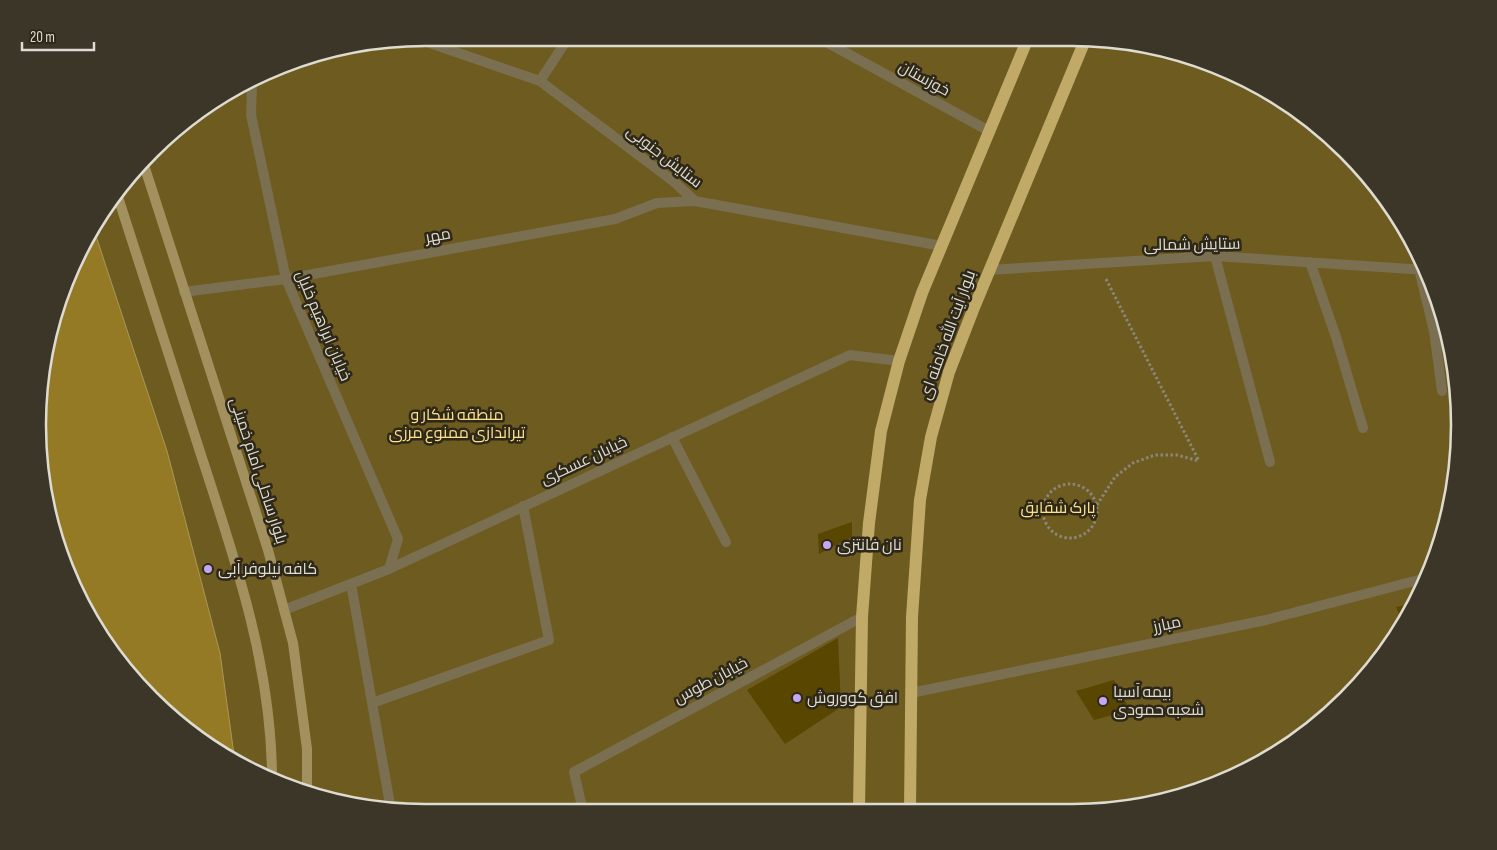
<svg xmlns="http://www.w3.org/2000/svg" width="1497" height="850" viewBox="0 0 1497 850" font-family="'Sofia Sans Condensed',Cairo,sans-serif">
<rect width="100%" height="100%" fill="#383222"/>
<path fill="#6e5b1f" d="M 425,38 L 1097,38 L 1196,58 L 1266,90 L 1328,134 L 1380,189 L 1420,254 L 1446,325 L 1459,400 L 1456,476 L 1439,550 L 1407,619 L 1346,699 L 1287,747 L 1197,792 L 1122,809 L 400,812 L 301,792 L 231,760 L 133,680 L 67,573 L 38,450 L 51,324 L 103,209 L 189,117 L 301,58 Z"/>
<path fill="#957a26" stroke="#ab9759" d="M 94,230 L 167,451 L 220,653 L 235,762 L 133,680 L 67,573 L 38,450 L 51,324 Z"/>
<path fill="#594600" d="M 852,522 L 852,537 L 819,554 L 818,534 Z
M 1415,603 L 1407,619 L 1404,624 L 1396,607 Z
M 838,638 L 841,707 L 785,744 L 747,690 Z
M 1114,680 L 1130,710 L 1094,720 L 1076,691 Z"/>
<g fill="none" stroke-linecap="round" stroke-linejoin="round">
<path stroke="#8b8679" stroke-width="3" stroke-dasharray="2.5 2.5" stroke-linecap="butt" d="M 1106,279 L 1199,461
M1043 511a27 27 0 1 1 54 0a27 27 0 1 1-54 0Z
M 1097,505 L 1115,477 L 1133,463 L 1155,455 L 1177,455 L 1199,461"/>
<path stroke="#7a6f50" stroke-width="10" d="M 819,38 L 989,131
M 418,39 L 540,81 L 673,181 L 695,201 L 942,246
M 540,81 L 568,38
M 252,84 L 251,115 L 286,279 L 398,539 L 389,569
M 1215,256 L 1270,462
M 1310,262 L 1336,337 L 1363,428
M 1419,269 L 1434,331 L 1442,391
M 989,270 L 1215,256 L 1426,270
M 184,292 L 286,279 L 615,219 L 657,203 L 695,201
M 672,437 L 726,542
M 351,584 L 391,810
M 284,610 L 389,569 L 850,355 L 899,361
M 911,693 L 1266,620 L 1426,578
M 372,703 L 549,640 L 523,506
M 583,811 L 574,772 L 862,617"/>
<path stroke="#a2905e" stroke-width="10" d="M 144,165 L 268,550 L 293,643 L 307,749 L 307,793
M 117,194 C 145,282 174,370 202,458 C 236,562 272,668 272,779"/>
<path stroke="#c1aa68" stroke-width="12" d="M 859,810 L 862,617 L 869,523 L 881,431 L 899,361 L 922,293 L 1028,38
M 910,810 L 912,617 L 920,500 L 931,437 L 949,372 L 973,310 L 1086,38"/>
</g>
<g fill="#c3a7f2" stroke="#2e2819" stroke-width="2">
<circle cx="827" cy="545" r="5"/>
<circle cx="208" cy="569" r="5"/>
<circle cx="797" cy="698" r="5"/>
<circle cx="1103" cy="701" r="5"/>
</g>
<g text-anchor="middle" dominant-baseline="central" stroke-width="5" stroke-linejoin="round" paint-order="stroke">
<g font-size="16" fill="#dedbd1" stroke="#2e2819">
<text transform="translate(924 79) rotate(29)">خوزستان</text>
<text transform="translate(664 157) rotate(38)">ستایش جنوبی</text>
<text transform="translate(438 236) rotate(-10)">مهر</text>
<text transform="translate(1192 245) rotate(-1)">ستایش شمالی</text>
<text transform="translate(323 326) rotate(67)">خیابان ابراهیم خلیل</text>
<text transform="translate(948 335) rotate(-70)">بلوار آیت الله خامنه ای</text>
<text transform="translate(584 461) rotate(-25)">خیابان عسکری</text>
<text transform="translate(258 471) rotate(72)">بلوار ساحلی امام خمینی</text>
<text transform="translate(1167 625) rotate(-12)">مبارز</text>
<text transform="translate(711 681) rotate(-28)">خیابان طوس</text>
</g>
<g font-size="16" fill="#fde08c" stroke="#2e2819">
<text x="457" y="415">منطقه شکار و<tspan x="457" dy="18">تیراندازی ممنوع مرزی</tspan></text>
<text x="1058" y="508">پارک شقایق</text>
</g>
<g font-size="16" fill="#dedbd1" stroke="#2e2819" text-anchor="start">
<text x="837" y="545">نان فانتزی</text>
<text x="218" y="569">کافه نیلوفر آبی</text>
<text x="1113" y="692">بیمه آسیا<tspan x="1113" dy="18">شعبه حمودی</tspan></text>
<text x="807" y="698">افق کووروش</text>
</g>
</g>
<path d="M0 0H1497V850H0ZM425 46H1072A379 379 0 0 1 1451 425V425A379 379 0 0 1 1072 804H425A379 379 0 0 1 46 425V425A379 379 0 0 1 425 46Z" fill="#3c3628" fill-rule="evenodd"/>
<path fill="none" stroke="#dedbd1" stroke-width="2.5" d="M425 46H1072A379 379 0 0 1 1451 425V425A379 379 0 0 1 1072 804H425A379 379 0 0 1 46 425V425A379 379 0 0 1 425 46Z"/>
<path d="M22 42v8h72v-8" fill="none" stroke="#dedbd1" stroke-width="2.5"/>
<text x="30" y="42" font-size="15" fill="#dedbd1" stroke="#2e2819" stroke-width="4" paint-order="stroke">20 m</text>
</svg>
